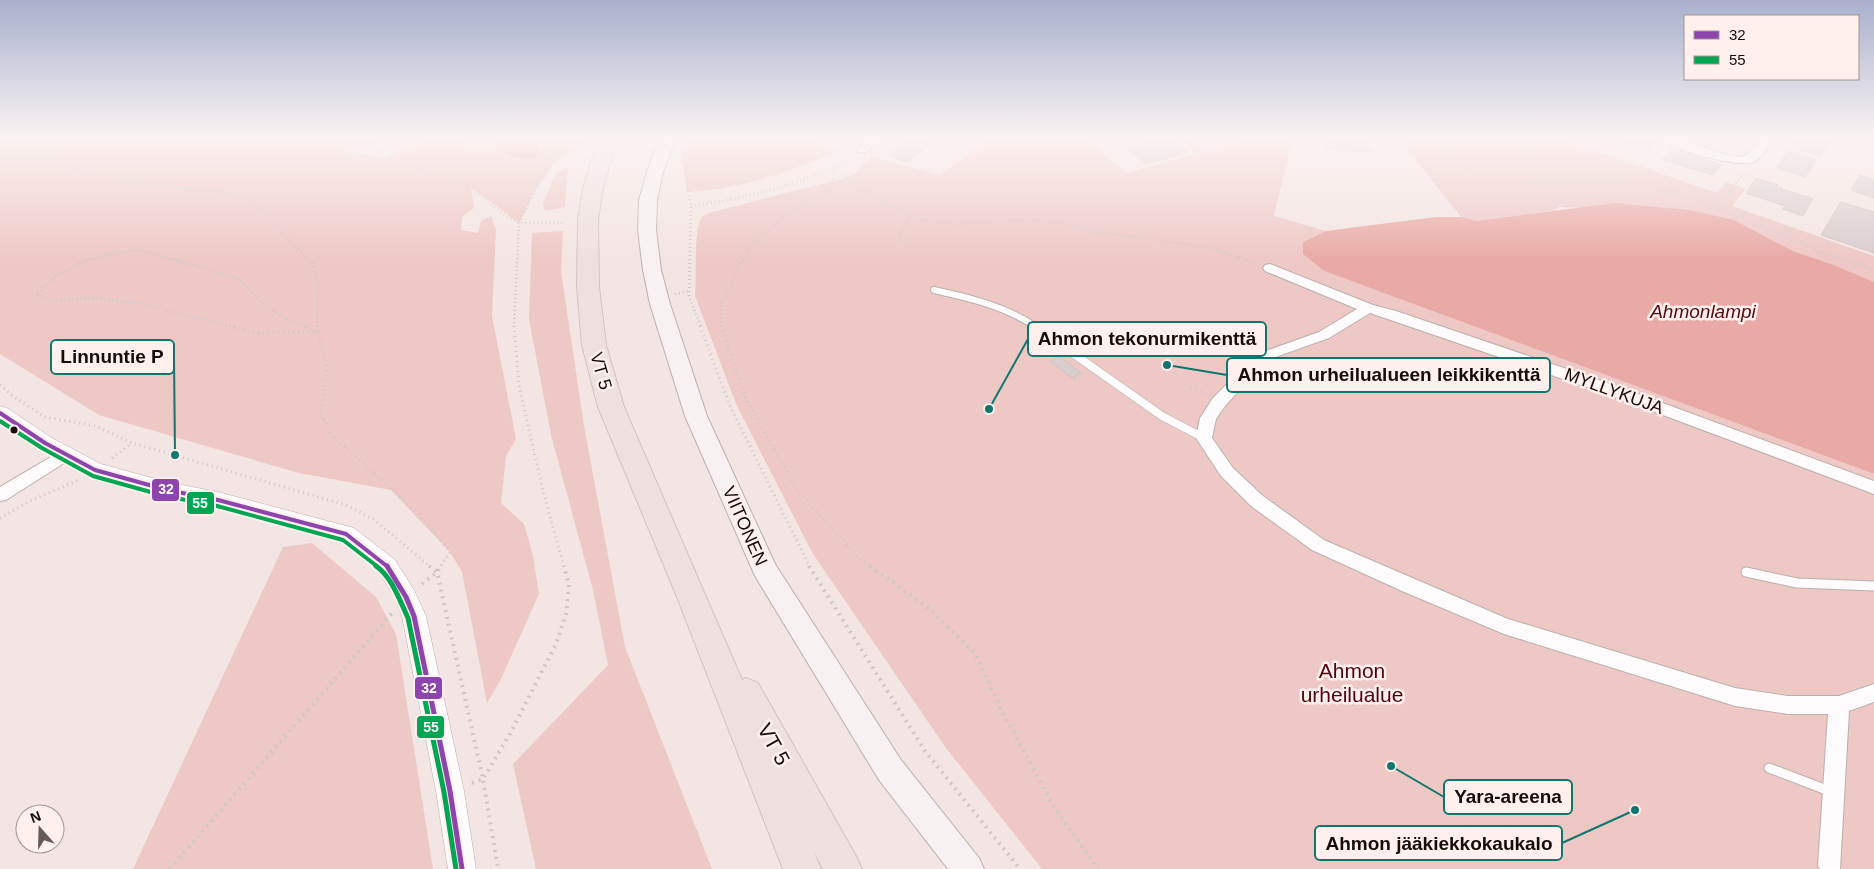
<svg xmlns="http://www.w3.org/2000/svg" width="1874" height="869" viewBox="0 0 1874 869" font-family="Arial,sans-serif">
<rect width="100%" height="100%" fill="#f3e5e3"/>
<path fill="#eec8c5" d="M 0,137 L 403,137 L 343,150 L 383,160 C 405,148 442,128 466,141 L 469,148 L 495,148 L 508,157 L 539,146 L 539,137 L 586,137 L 583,146 L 557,159 L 536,188 L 519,223 L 471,187 L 474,208 L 462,217 L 461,230 L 478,233 L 481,221 L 491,216 L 496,229 L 492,316 L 516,439 L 506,456 L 501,503 L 524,524 L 533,556 L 539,594 L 500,681 L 487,703 L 462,572 L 450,552 L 391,490 L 299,473 L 99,415 L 0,354 Z
M 687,137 L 792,137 L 842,150 C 792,171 742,189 687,192 L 681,149 Z
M 993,137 L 1084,137 L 1126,173 L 1196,154 L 1176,137 L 1188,137 L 1207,151 L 1258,137 L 1293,137 L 1274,216 L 1326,231 L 1303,242 L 1324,271 L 1874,474 L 1874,869 L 1042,869 L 946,748 L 813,554 L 737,406 L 695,296 C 697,278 693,229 702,217 C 704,215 707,214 709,213 L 845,178 L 855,174 L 871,157 L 940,175 Z
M 1398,137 L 1555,137 L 1717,193 L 1726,182 L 1746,189 L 1732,206 L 1874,256 L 1874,282 L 1834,265 L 1793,251 L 1734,220 L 1615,203 L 1582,208 L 1560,207 L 1565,202 L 1554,211 L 1477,221 L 1461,217 Z
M 568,167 L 565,207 L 545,211 L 543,204 L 556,173 Z
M 563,231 L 561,271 L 584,426 L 625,647 L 712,869 L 536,869 L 513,764 L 608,665 L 593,590 L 551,435 L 529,319 L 532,233 Z
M 312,543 L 376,597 L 396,634 L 433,869 L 133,869 L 283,547 Z"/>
<path fill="#e9aaa5" d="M 497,137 L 539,137 L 537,157 C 521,162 509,157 495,148 Z
M 1615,203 L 1689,210 L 1734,220 L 1793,251 L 1834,265 L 1874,282 L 1874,474 L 1324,271 L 1303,254 L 1303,242 L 1326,231 L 1436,217 L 1461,217 L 1477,221 Z"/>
<path fill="#d9cecd" stroke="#cfc4c3" d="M 1170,137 L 1189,152 L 1146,164 L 1127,148 Z
M 1324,137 L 1368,137 L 1372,152 L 1327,149 Z
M 1608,137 L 1638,137 L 1654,143 L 1648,150 Z
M 1798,137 L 1822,137 L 1831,140 L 1820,156 L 1791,147 Z
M 913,138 L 931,144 L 907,162 L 889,155 Z
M 1673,148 L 1722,165 L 1713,175 L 1662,160 Z
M 1788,151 L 1816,160 L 1805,177 L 1777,168 Z
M 1860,175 L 1874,180 L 1874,198 L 1851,190 Z
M 1756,178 L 1778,185 L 1776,187 L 1813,199 L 1803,216 L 1783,209 L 1785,206 L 1746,193 Z
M 1841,202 L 1874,212 L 1874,253 L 1821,235 Z
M 1059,356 L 1081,373 L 1072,378 L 1050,361 Z"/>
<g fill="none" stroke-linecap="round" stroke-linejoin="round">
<g stroke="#bab0ae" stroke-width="8">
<path id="service-far2" d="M 934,290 C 970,298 1005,306 1036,327"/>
</g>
<g stroke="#bab0ae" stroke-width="9">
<path id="service-far1" d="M 1034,326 L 1162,416 L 1204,438"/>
</g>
<g stroke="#bab0ae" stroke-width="11">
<path id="service" d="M 1746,572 L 1797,583 L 1874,586
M 1769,768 L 1832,792"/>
</g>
<g stroke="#bab0ae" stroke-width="2">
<path id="minor" d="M 872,137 L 886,137 L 866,152 L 858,152 L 856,150 Z
M 1656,137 L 1674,137 L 1723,154 L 1742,157 L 1751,152 L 1762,137 L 1774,137 C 1768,145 1763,158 1754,162 C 1738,168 1669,149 1656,137 Z
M 1270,264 L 1373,305 L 1396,311 L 1614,385 L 1874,481 L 1874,494 L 1604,393 L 1370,313 L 1329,338 L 1267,360 L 1225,406 L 1216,419 L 1212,438 L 1233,468 L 1263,496 L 1324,540 L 1508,619 L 1735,688 L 1788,696 L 1839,696 L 1874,684 L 1874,702 L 1849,711 L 1840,869 L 1820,869 L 1818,866 L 1828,714 L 1788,714 L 1735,706 L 1504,634 L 1402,591 L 1312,550 L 1251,506 L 1221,476 L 1196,438 L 1200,418 L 1213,398 L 1257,354 L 1319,332 L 1357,309 L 1265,271 L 1263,268 L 1265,265 Z
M 66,448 L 72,450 L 74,454 L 72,458 L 6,500 L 0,501 L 0,487 Z"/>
</g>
<g stroke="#bab0ae" stroke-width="1">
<path id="tertiary" d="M 0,406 L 7,408 L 52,438 L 101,464 L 167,482 L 218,492 L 354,528 L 395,560 L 414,590 L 426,616 L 464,791 L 476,869 L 448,869 L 436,791 L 402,616 L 396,600 L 379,572 L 339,541 L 218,508 L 167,498 L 88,475 L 38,448 L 0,422 Z"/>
</g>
<g stroke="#bab0ae" stroke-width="2">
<path id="secondary" d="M 660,137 L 676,137 L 663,172 L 657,200 L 656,230 L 661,270 L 670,304 L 707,416 L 775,564 L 901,760 L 979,858 L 984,869 L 948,869 L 879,780 L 755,576 L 685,416 L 650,304 L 643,270 L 638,230 L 639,200 L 647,172 Z"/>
</g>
<g stroke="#ccc5c4" stroke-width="2">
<path id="trunk" d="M 599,137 L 617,137 L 603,188 L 598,220 L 599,287 L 606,345 L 624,407 L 742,680 L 746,678 L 758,683 L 856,856 L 862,869 L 823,869 L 814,852 L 821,869 L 783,869 L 675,592 L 598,407 L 582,345 L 577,287 L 578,220 L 583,188 Z"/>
</g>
<path stroke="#cdc8c8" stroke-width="2.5" stroke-dasharray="1 3" stroke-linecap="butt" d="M 305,137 L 342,150 L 414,167 L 470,187 L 502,213 L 519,223 L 564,223
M 1419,137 C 1454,158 1479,185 1522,183 L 1528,170 L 1523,142 L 1524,137
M 681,152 L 691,206 L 689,296 L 701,327
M 368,156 L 403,142 L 424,137
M 0,157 L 48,160 L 113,182 L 215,191 L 250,199 L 312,263 L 318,287 L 317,327
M 834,169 L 869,195 L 916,219 L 958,224 L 1030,219 L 1063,223 L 1092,231 L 1212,248 L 1255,263
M 1522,183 L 1555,185 L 1598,180 L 1655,187 L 1716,206 L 1744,173
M 691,206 C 748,197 801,186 852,157
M 1716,206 L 1821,252 L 1874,270
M 898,241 L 903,228 L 911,216
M 675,294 L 689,291
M 234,327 L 142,304 L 96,298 L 55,300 L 36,295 L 56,276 L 82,262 L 110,254 L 138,250 L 236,277 L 263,304 L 289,321 L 306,327
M 514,327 L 519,223 L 535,190 L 557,159 L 586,146
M 721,327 L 721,303 L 749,248 L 780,219 L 822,195 L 833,181 L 833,168"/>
<path stroke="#cdc8c8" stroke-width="3" stroke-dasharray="1 4" stroke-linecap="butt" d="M 229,326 L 256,333 L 317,332 L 302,326
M 317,326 L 327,369 L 321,414 L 332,435 L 416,511 L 450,552 L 440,567
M 514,326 L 519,386 L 544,495 L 564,567
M 700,326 L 730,406 L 810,567
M 721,326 L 744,395 L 798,491 L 858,557 L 872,567
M 1074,380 L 1083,375
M 0,385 L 14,397 L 45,417 L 96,426 L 132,443 L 346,505 L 373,519 L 431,567
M 1191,387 L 1205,394
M 112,458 L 132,443
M 0,518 L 30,501 L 78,480"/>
<path stroke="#cdc8c8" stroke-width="4" stroke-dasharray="2 5" stroke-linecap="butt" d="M 429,566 L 437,572 L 483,779 L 498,869
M 809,566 L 925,751 L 1020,869
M 870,566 L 927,607 L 975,653 L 1002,711 L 1054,807 L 1098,869
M 422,584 L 437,572 L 441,566
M 472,783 L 483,779 L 511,732 L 556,644 L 566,614 L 569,585 L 564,566
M 170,869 L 392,613"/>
<use href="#service-far2" stroke="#fdfbfb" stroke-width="6"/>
<use href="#service-far1" stroke="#fdfbfb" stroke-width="8"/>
<use href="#service" stroke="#fdfbfb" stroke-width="9"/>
<use href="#minor" fill="#fdfbfb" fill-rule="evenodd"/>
<use href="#tertiary" fill="#fdfbfb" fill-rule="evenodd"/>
<use href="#secondary" fill="#f7f1f1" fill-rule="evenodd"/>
<use href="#trunk" fill="#eee0df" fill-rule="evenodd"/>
<g stroke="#ffefed" stroke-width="8">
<path id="bus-1-far1" d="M 0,413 L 45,443 L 95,470 L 167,490 L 218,500 L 346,534 L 388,567"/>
</g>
<g stroke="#ffefed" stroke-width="9">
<path id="bus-1" d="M 387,566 L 406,597 L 414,616 L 450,791 L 462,869"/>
</g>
<g stroke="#ffefed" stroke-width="8">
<path id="bus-2-far1" d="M 0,421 L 42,448 L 93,476 L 165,496 L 217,506 L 343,540 L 378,567"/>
</g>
<g stroke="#ffefed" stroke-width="9">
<path id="bus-2" d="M 376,566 C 392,577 400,601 408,618 L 444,792 L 456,869"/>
</g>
<use href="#bus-1-far1" stroke="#8e44ad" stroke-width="4"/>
<use href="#bus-1" stroke="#8e44ad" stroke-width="5"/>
<use href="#bus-2-far1" stroke="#00a651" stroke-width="4"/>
<use href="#bus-2" stroke="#00a651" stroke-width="5"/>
</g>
<linearGradient id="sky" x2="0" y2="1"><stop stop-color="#a8b0cd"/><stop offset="0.53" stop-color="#faf3f2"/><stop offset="1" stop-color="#faf3f2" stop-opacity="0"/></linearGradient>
<rect width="1874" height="259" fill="url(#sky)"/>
<circle fill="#150d0c" stroke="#ffefed" stroke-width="2" cx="14" cy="430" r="4.5"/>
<g text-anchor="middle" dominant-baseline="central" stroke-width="5" stroke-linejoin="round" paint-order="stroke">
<g font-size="18" fill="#150d0c" stroke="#ffefed">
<text transform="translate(601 371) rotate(74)">VT 5</text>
<text transform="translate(1614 391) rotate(20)">MYLLYKUJA</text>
<text transform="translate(745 526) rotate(66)">VIITONEN</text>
</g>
<g font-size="19" font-style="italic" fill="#56090f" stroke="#ffefed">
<text x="1703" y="311">Ahmonlampi</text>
</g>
<g font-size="21" fill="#52040c" stroke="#ffefed">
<text x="1352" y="670">Ahmon<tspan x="1352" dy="24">urheilualue</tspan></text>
</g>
<g font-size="21" fill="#150d0c" stroke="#ffefed">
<text transform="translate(774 744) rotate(61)">VT 5</text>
</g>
</g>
<path fill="none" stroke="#0f766e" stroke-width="2" d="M989 409L1028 339M175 455L174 357M1167 365L1227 375M1391 766L1444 797M1635 810L1562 843"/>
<g fill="#0f766e" stroke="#ffefed" stroke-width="2">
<circle cx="989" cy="409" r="5"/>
<circle cx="175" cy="455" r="5"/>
<circle cx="1167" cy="365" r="5"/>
<circle cx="1391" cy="766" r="5"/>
<circle cx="1635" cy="810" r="5"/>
</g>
<g fill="#ffefed" stroke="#0f766e" stroke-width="2">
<rect x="1028" y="322" width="238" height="34" rx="5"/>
<rect x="51" y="340" width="123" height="34" rx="5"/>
<rect x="1227" y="358" width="323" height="34" rx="5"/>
<rect x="1444" y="780" width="128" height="34" rx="5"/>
<rect x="1315" y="826" width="247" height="34" rx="5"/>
</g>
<g font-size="19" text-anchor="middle" font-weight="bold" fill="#150d0c">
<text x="1147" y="345">Ahmon tekonurmikenttä</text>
<text x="112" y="363">Linnuntie P</text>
<text x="1389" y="381">Ahmon urheilualueen leikkikenttä</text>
<text x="1508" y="803">Yara-areena</text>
<text x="1439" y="850">Ahmon jääkiekkokaukalo</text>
</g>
<g stroke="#ffefed" stroke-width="2">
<rect x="151" y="478" width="29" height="24" rx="5" fill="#8e44ad"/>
<rect x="186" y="491" width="29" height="24" rx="5" fill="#00a651"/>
<rect x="414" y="676" width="29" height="24" rx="5" fill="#8e44ad"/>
<rect x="416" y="715" width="29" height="24" rx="5" fill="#00a651"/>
</g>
<g font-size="14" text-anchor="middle" font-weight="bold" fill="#fff">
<text x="166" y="494">32</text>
<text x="200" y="508">55</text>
<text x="429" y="693">32</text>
<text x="431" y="732">55</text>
</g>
<rect x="1684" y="15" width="175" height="65" fill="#ffefed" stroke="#a19593"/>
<rect x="1694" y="31" width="25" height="8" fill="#8e44ad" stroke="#a19593"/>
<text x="1729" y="40" font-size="15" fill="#150d0c">32</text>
<rect x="1694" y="56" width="25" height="8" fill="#00a651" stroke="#a19593"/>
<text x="1729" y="65" font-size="15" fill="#150d0c">55</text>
<g transform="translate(40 829) rotate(340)"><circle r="24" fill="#ffefed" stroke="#a19593"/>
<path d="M0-4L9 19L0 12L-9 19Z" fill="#635957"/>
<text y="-8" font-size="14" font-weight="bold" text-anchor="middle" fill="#150d0c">N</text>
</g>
</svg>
